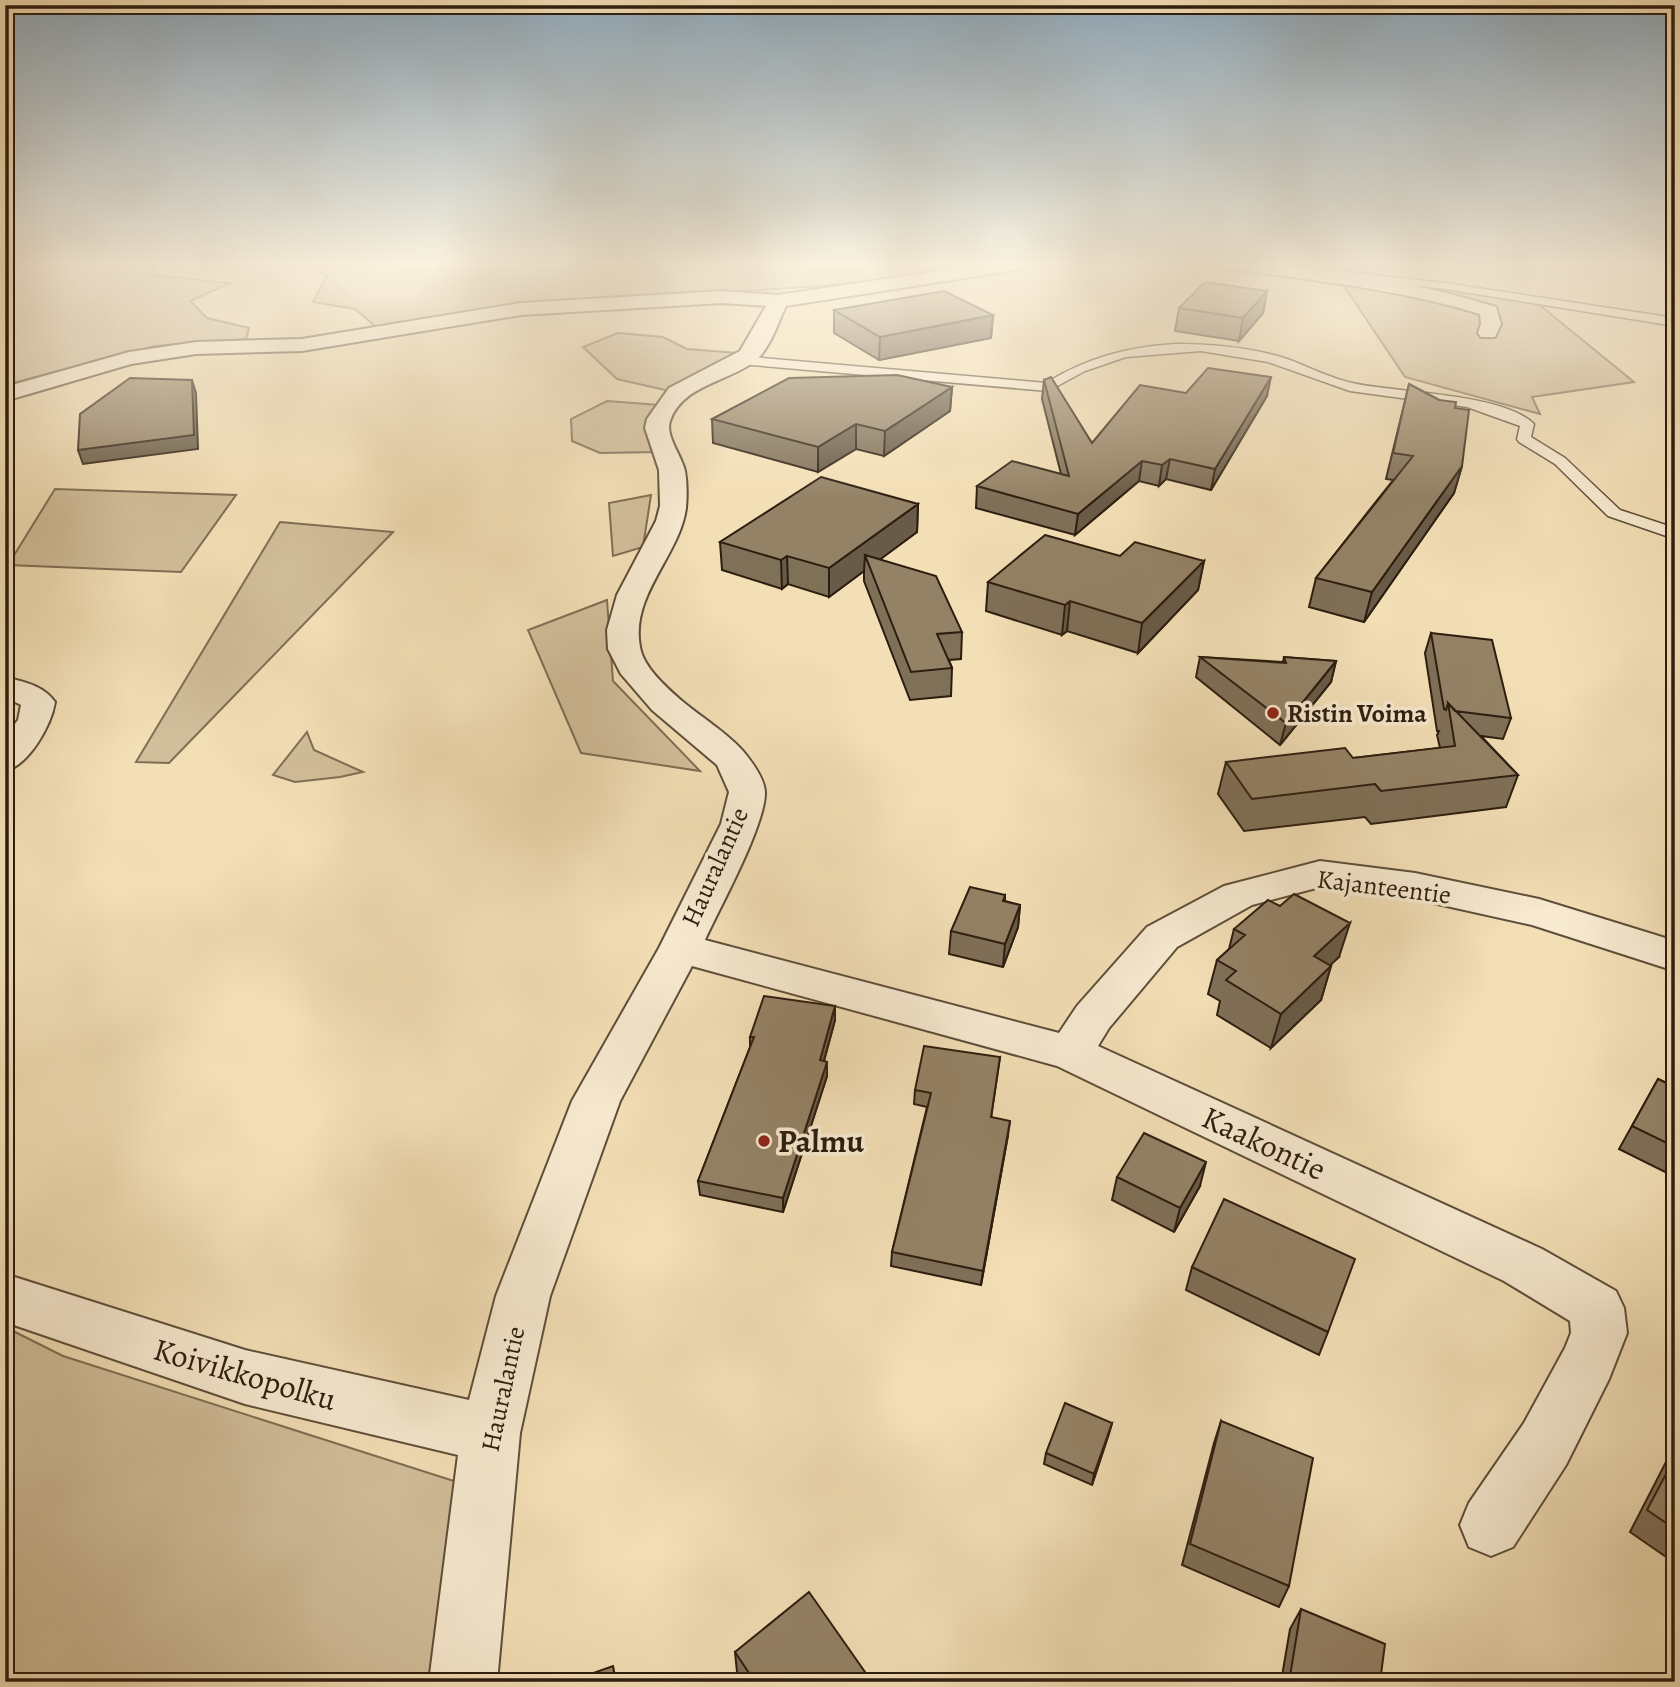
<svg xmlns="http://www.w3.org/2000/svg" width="1680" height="1687" viewBox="0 0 1680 1687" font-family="Alegreya,serif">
<rect width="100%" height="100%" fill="#f3dfb6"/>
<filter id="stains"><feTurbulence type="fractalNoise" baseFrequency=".00286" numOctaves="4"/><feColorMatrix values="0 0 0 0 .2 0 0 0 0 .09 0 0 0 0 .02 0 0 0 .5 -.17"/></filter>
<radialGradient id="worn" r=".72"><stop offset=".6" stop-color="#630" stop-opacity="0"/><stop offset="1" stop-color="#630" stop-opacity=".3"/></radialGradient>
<path fill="#d1be9a" stroke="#7f6e54" stroke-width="2" d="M 5,263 L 154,263 L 152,275 L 230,283 L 190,301 L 207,318 L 249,328 L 246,339 L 155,346 L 5,385 Z
M 327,263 L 999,263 L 887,282 L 662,296 L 376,327 L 355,309 L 313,302 L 327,275 L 317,271 Z
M 1334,271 L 1436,282 L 1531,298 L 1634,382 L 1532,397 L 1540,414 L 1405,377 Z
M 618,333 L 663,337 L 687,349 L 738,353 L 669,391 L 617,379 L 583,347 Z
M 607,401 L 659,405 L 645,431 L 657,452 L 600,453 L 572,441 L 571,419 Z
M 55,489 L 236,495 L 181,572 L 8,565 Z
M 651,495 L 643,547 L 613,556 L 609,503 Z
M 280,522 L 393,532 L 169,763 L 136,762 Z
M 607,600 L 613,681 L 700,771 L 581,753 L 528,630 Z
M 307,732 L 314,750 L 363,772 L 340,777 L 295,782 L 273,775 Z
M 5,1327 L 63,1356 L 457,1482 L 436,1682 L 5,1682 Z"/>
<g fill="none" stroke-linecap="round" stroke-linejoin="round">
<g stroke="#5e4e39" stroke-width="3">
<path id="lane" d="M 1341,271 L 1445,283 L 1675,318 L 1675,326 L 1445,289 L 1337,276 L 1336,274 Z
M 1175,344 C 1213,344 1250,347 1287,359 C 1309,367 1330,378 1352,383 C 1396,393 1503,393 1534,424 L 1531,437 L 1565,458 L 1620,510 L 1675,528 L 1675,539 L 1608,516 L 1555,464 L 1519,442 L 1517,439 L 1520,426 L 1467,407 L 1350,391 L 1268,362 L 1201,351 L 1126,357 L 1085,371 L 1048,391 L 740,364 L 734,360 L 740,356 L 1046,383 C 1087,358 1127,347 1175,344 Z"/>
</g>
<g stroke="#5e4e39" stroke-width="4">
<path id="street" d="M 992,263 L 1038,263 L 1029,268 L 786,306 C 778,323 770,349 755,361 C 728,382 682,385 670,421 C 665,436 682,456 685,471 C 687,482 687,497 686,508 C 680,555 630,595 640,647 C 643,667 667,688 682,701 C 701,717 726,732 743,751 C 752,762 765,779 765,793 C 765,826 720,907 705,940 L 1059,1033 L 1077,1006 L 1147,927 L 1224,886 L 1320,861 L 1415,873 L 1539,899 L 1675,941 L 1675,971 L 1532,925 L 1415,899 L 1320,887 L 1252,905 L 1177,947 L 1109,1028 L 1098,1046 L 1542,1249 L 1616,1291 L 1624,1308 L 1627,1333 L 1609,1379 L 1566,1465 L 1513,1547 L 1491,1556 L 1469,1547 L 1460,1525 L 1469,1503 L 1524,1423 L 1565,1348 L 1571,1333 L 1570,1321 L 1504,1281 L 1057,1066 L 692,966 L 620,1101 L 550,1296 L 520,1433 L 497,1682 L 429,1682 L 458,1455 L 245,1404 L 5,1322 L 5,1274 L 245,1350 L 469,1400 L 496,1296 L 572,1101 L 659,948 L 721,824 L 729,792 L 717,765 L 652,710 L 621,674 L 608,649 L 607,630 L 617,595 L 656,521 L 660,506 L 659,470 L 645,428 L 647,419 L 669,388 L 740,351 L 766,306 L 722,303 L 521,315 L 302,351 L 196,354 L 131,364 L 5,401 L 5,387 L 129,352 L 196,342 L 302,339 L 521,303 L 722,291 L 778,295 Z
M 1215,263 C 1310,263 1405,279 1496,307 L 1501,324 L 1495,337 L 1481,337 L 1478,333 L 1481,324 L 1480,314 C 1396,288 1310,280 1224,268 Z
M 5,677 C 24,682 43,685 55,702 C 51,726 29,765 5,771 L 5,736 L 18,720 L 21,705 L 5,697 Z"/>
</g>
<use href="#lane" fill="#f7ead0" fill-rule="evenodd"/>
<use href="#street" fill="#f7ead0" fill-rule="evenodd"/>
</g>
<path fill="#7f7058" stroke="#2d1d0f" stroke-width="2" d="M 1267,291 L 1263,313 L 1239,341 L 1175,331 L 1179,308 Z
M 834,310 L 993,315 L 991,338 L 879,360 L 834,333 Z
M 1044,380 L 1092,443 L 1186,393 L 1267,396 L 1211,490 L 1166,479 L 1159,486 L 1139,481 L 1075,535 L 976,508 L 977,486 L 1061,474 L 1042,399 Z
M 1409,384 L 1439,400 L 1455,408 L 1462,466 L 1454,493 L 1364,622 L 1309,607 L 1316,578 L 1393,480 L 1386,479 Z
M 952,387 L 950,411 L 884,456 L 856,449 L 818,472 L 713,443 L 712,419 Z
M 918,504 L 917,532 L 880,559 L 962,632 L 961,659 L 949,660 L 952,668 L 951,696 L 910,700 L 864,581 L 864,571 L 829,597 L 788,584 L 782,589 L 722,570 L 720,542 Z
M 1120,556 L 1204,561 L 1198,590 L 1138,653 L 1067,631 L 1062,635 L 986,611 L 988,582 Z
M 1431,633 L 1511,718 L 1503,739 L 1481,736 L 1518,775 L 1506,807 L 1371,824 L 1365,817 L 1244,831 L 1218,794 L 1226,762 L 1353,758 L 1440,748 L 1437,735 L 1439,731 L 1437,731 L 1425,653 Z
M 1200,657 L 1283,662 L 1284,657 L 1336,661 L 1331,682 L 1280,745 L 1196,677 Z
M 1005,895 L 1005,901 L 1020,905 L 1018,927 L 1003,967 L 949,954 L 951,931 Z
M 1234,929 L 1339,957 L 1330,965 L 1331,966 L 1321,1000 L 1271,1048 L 1217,1015 L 1220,1001 L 1208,994 L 1217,960 L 1229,949 Z
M 835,1006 L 835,1020 L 824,1061 L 827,1062 L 827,1076 L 783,1212 L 700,1195 L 698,1181 L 750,1047 L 750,1037 Z
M 1000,1057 L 991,1118 L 1008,1135 L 981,1285 L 891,1266 L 892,1252 L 927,1107 L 914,1104 L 915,1090 Z
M 1658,1079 L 1675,1087 L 1675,1177 L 1619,1149 Z
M 1117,1177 L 1200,1186 L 1174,1232 L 1112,1200 Z
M 1192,1267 L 1328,1332 L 1319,1355 L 1186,1290 Z
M 1221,1421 L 1289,1586 L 1279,1607 L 1182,1565 L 1214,1443 Z
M 1112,1423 L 1092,1485 L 1044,1464 L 1046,1453 Z
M 1675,1450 L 1675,1563 L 1630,1532 L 1668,1458 Z
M 1301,1609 L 1380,1682 L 1281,1682 L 1290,1629 Z
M 735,1652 L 872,1682 L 744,1682 L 737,1672 Z"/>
<path fill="#685b47" stroke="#2d1d0f" stroke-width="2" d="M 1267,291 L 1263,313 L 1239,341 L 1243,318 Z
M 993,315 L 991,338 L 879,360 L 880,337 Z
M 1271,377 L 1267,396 L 1211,490 L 1215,469 Z
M 192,380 L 196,393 L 198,449 L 83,464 L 78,450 Z
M 952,387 L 950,411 L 884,456 L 885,431 Z
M 856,424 L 856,449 L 818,472 L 818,447 Z
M 1170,459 L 1166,479 L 1159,486 L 1162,465 Z
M 1142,461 L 1139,481 L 1075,535 L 1078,514 Z
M 1462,466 L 1454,493 L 1364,622 L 1372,592 Z
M 918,504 L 917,532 L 870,567 L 865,555 L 864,571 L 829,597 L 829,568 Z
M 787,556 L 788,584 L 782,589 L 781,560 Z
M 1204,561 L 1198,590 L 1138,653 L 1142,623 Z
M 1070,601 L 1067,631 L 1062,635 L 1065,605 Z
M 1336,661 L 1331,682 L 1280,745 L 1286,723 Z
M 1020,905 L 1018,927 L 1003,967 L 1005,944 Z
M 1350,923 L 1339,957 L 1303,990 L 1314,956 Z
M 1331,966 L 1321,1000 L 1271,1048 L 1281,1014 Z
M 835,1006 L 835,1020 L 820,1075 L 820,1060 Z
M 827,1062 L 827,1076 L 783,1212 L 783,1198 Z
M 1010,1121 L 1008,1135 L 981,1285 L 983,1271 Z
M 1206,1162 L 1200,1186 L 1174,1232 L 1180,1208 Z
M 1112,1423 L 1109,1434 L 1092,1485 L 1094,1474 Z"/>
<path fill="#948266" stroke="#2d1d0f" stroke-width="2" d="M 1205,282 L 1267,291 L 1243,318 L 1179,308 Z
M 944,291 L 993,315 L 880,337 L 834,310 Z
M 1208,368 L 1271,377 L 1215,469 L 1170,459 L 1162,465 L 1142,461 L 1078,514 L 977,486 L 1012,461 L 1069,476 L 1044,380 L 1051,377 L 1092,443 L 1140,385 L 1186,393 Z
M 897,375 L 952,387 L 885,431 L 856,424 L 818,447 L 712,419 L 789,378 Z
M 130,378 L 192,380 L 194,435 L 78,450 L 80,414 Z
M 1409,384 L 1439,400 L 1456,402 L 1455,408 L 1469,410 L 1462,466 L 1372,592 L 1316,578 L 1413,456 L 1393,453 Z
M 821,477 L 918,504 L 829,568 L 787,556 L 781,560 L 720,542 Z
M 1045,535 L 1120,556 L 1135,542 L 1204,561 L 1142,623 L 1070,601 L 1065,605 L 988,582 Z
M 865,555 L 936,576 L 962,632 L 937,634 L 952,668 L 911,672 Z
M 1431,633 L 1492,640 L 1511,718 L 1455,711 L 1448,703 L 1446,710 L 1444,709 Z
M 1200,657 L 1286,663 L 1284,657 L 1336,661 L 1286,723 Z
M 1448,703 L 1518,775 L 1381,791 L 1375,784 L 1252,799 L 1226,762 L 1345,748 L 1353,758 L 1455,746 Z
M 970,887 L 1005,895 L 1003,901 L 1020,905 L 1005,944 L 951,931 Z
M 1294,894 L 1350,923 L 1314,956 L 1331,966 L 1281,1014 L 1226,980 L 1236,971 L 1217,960 L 1245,935 L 1234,929 L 1268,900 L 1280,906 Z
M 764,996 L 835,1006 L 820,1060 L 827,1062 L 783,1198 L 698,1181 L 754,1037 L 750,1037 Z
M 924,1046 L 1000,1057 L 991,1117 L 1010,1121 L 983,1271 L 892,1252 L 931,1093 L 915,1090 Z
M 1658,1079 L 1675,1087 L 1675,1147 L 1632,1126 Z
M 1144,1133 L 1206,1162 L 1180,1208 L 1117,1177 Z
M 1224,1199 L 1355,1259 L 1328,1332 L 1192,1267 Z
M 1065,1403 L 1112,1423 L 1094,1474 L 1046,1453 Z
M 1221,1421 L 1313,1458 L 1289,1586 L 1190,1544 Z
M 1675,1457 L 1675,1529 L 1647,1510 Z
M 809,1592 L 872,1682 L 755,1682 L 735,1652 Z
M 1301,1609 L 1385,1644 L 1380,1682 L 1289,1682 Z
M 613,1666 L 616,1682 L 568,1682 Z
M 1555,1675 L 1570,1682 L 1554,1682 Z"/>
<linearGradient id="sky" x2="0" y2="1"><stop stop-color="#91abbd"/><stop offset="0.53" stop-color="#faf1de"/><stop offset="1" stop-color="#faf1de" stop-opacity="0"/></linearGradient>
<rect width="1680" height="499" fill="url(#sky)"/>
<g fill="#8f2418" stroke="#f7ead0" stroke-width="2.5">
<circle cx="1273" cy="713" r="7"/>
<circle cx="764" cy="1141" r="7"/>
</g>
<g text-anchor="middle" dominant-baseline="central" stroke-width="7" stroke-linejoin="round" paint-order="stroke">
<g font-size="26" font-weight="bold" fill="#2d1d0f" stroke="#f7ead0" text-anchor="start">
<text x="1287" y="713">Ristin Voima</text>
</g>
<g font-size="26" fill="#2d1d0f" stroke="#f7ead0">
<text transform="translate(715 867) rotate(-66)">Hauralantie</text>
<text transform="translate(1384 887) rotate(7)">Kajanteentie</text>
<text transform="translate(503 1389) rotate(-78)">Hauralantie</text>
</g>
<g font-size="32" font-weight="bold" fill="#2d1d0f" stroke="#f7ead0" text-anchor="start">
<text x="778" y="1141">Palmu</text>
</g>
<g font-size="32" fill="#2d1d0f" stroke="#f7ead0">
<text transform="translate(1264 1143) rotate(25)">Kaakontie</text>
<text transform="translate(245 1374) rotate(16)">Koivikkopolku</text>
</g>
</g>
<rect width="1680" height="1687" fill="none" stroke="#f3dfb6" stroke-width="28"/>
<rect x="7" y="7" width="1666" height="1673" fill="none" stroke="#2d1d0f" stroke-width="3.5"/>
<rect x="14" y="14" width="1652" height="1659" fill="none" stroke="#2d1d0f" stroke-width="2"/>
<rect width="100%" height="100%" filter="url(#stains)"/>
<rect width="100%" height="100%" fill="url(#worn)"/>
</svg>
